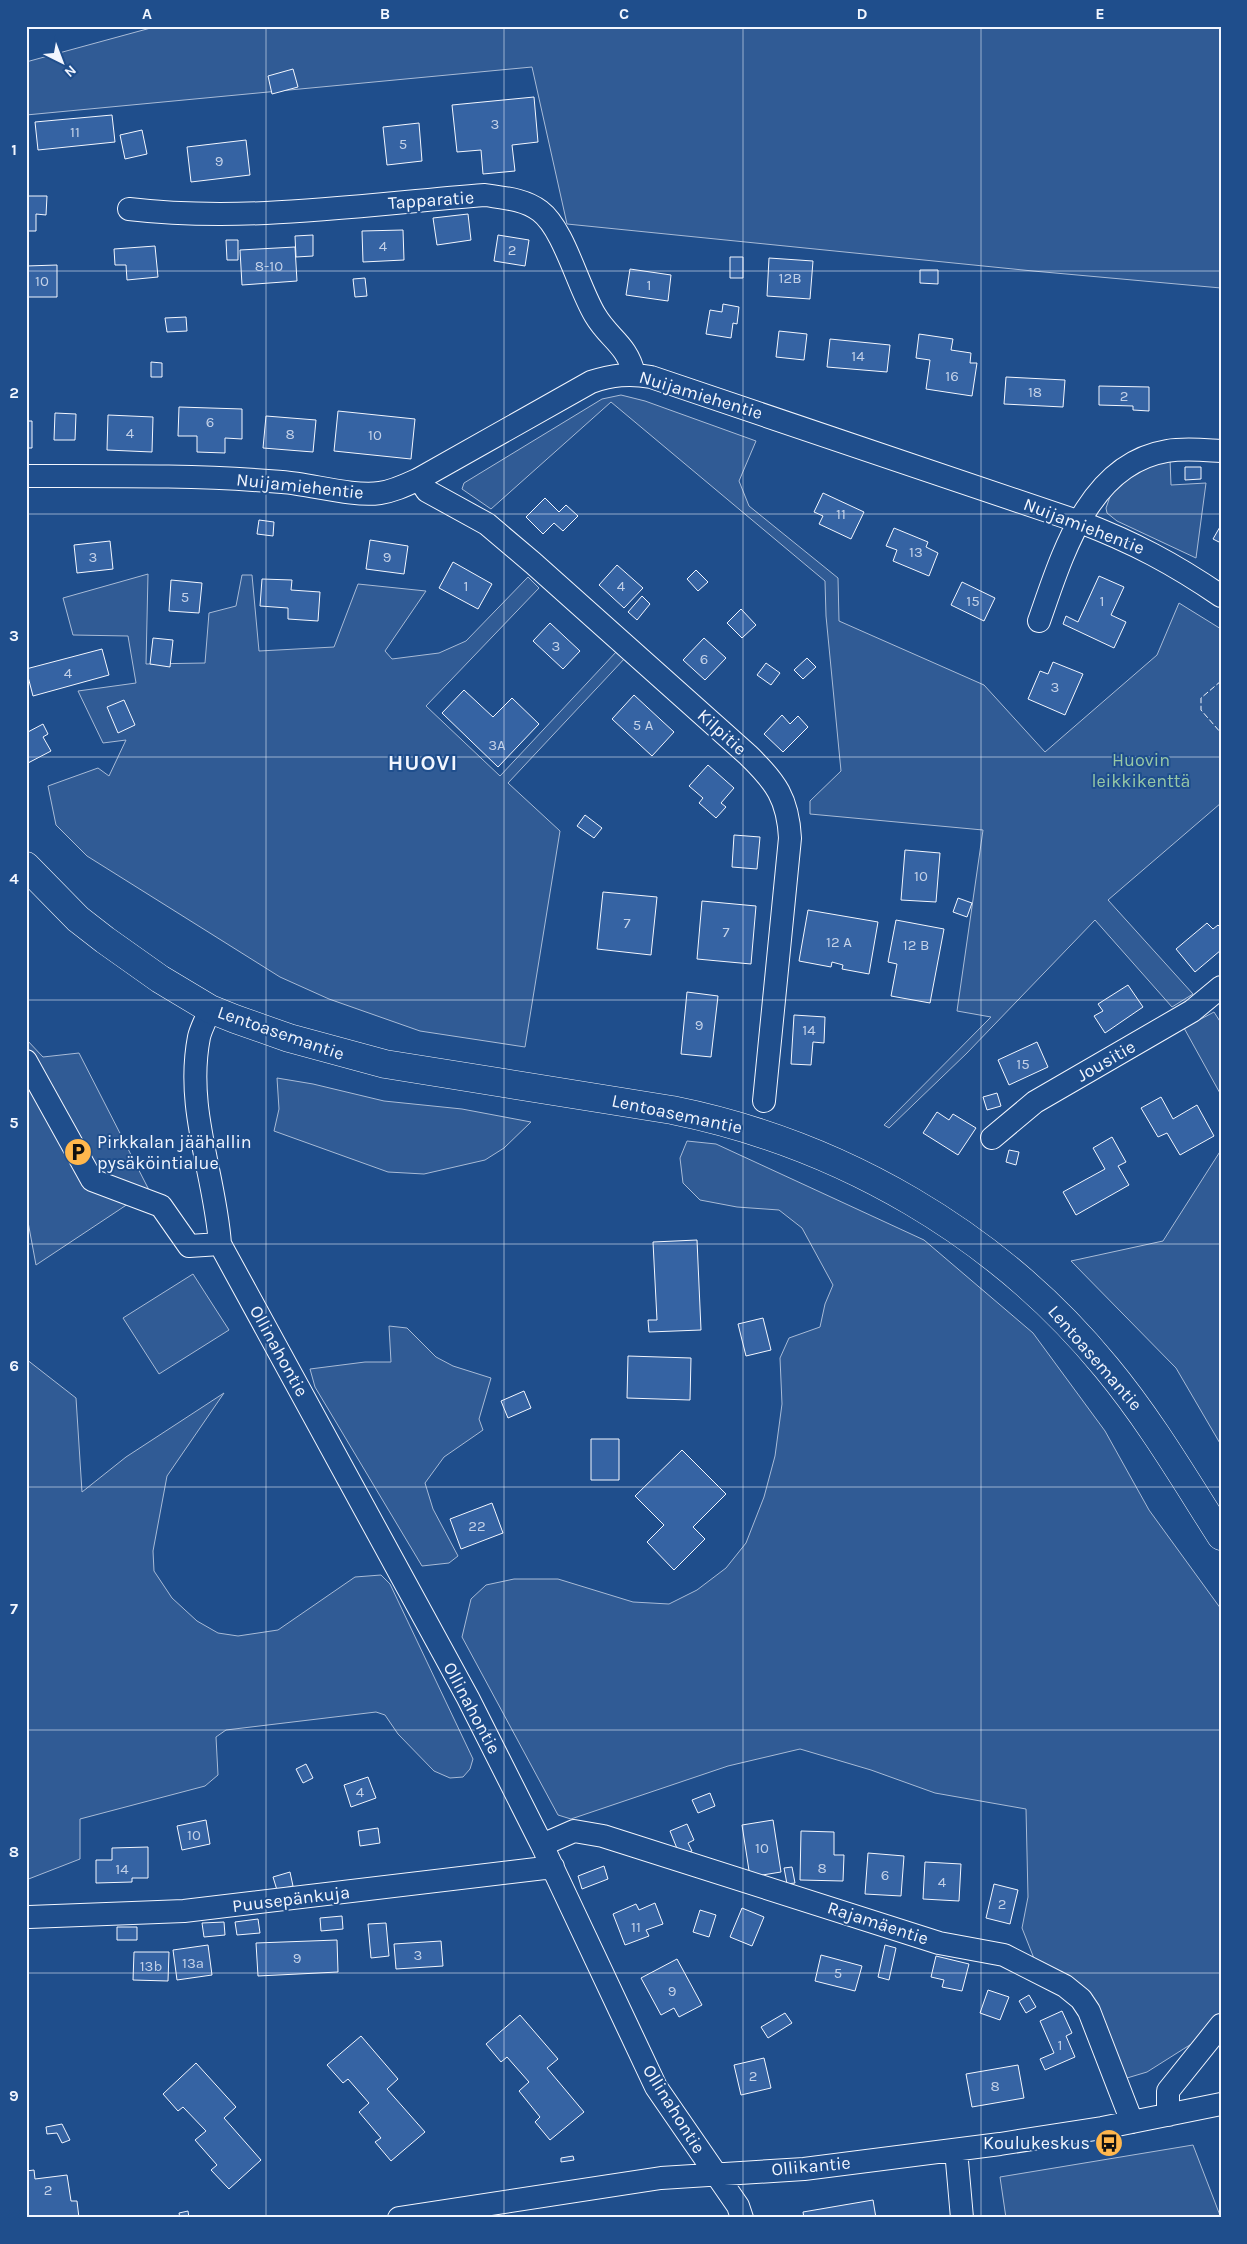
<svg xmlns="http://www.w3.org/2000/svg" width="1247" height="2244" viewBox="0 0 1247 2244" font-family="Karla,sans-serif">
<rect width="100%" height="100%" fill="#1f4e8c"/>
<path fill="#305b95" stroke="#a8bbd7" d="M 158,26 L 1221,26 L 1221,288 L 1033,271 L 567,224 L 532,67 L 26,115 L 26,62 Z
M 621,395 L 645,401 L 756,441 L 739,481 L 749,506 L 838,578 L 839,621 L 984,685 L 1045,752 L 1157,655 L 1179,603 L 1221,629 L 1221,803 L 1108,900 L 1193,994 L 1172,1007 L 1095,920 L 967,1053 L 889,1128 L 884,1125 L 991,1017 L 957,1011 L 983,830 L 810,814 L 810,801 L 841,771 L 826,616 L 825,581 L 611,402 L 491,509 L 462,489 L 464,483 L 602,399 Z
M 1170,459 L 1171,485 L 1206,483 L 1196,558 L 1117,521 L 1107,513 L 1106,508 L 1113,488 L 1139,468 Z
M 148,574 L 146,664 L 205,663 L 209,613 L 236,606 L 242,575 L 252,575 L 259,651 L 334,647 L 358,584 L 426,591 L 385,651 L 392,659 L 439,653 L 466,641 L 528,577 L 539,588 L 426,706 L 500,776 L 617,651 L 626,657 L 508,783 L 560,831 L 525,1047 L 420,1031 L 329,999 L 280,977 L 87,856 L 56,825 L 48,786 L 98,768 L 109,776 L 126,740 L 103,743 L 78,691 L 136,683 L 128,636 L 73,635 L 63,598 Z
M 1214,1012 L 1221,1023 L 1221,1095 L 1184,1028 Z
M 26,1039 L 43,1057 L 79,1053 L 149,1190 L 36,1265 L 26,1211 L 28,1149 Z
M 277,1078 L 313,1084 L 384,1101 L 462,1109 L 531,1122 L 504,1148 L 485,1160 L 424,1174 L 388,1172 L 274,1131 L 279,1109 Z
M 687,1141 L 716,1144 L 924,1240 L 1033,1333 L 1105,1431 L 1149,1510 L 1221,1609 L 1221,2017 L 1204,2036 L 1147,2072 L 1127,2078 L 1112,2049 L 1092,1996 L 1035,1961 L 1022,1928 L 1028,1897 L 1026,1809 L 935,1793 L 871,1770 L 800,1749 L 728,1766 L 571,1819 L 558,1815 L 462,1637 L 471,1599 L 486,1585 L 514,1579 L 558,1579 L 633,1602 L 669,1604 L 697,1590 L 726,1568 L 746,1543 L 764,1497 L 775,1456 L 782,1404 L 780,1358 L 789,1338 L 820,1327 L 825,1304 L 833,1285 L 802,1228 L 779,1210 L 737,1207 L 700,1200 L 683,1183 L 680,1158 Z
M 1221,1150 L 1221,1445 L 1176,1368 L 1071,1261 L 1163,1241 Z
M 193,1274 L 229,1330 L 159,1374 L 123,1318 Z
M 389,1326 L 407,1328 L 436,1357 L 453,1366 L 491,1378 L 479,1419 L 483,1430 L 444,1457 L 425,1483 L 433,1509 L 458,1556 L 449,1563 L 422,1566 L 315,1387 L 310,1369 L 365,1362 L 391,1362 Z
M 26,1359 L 76,1398 L 82,1492 L 126,1457 L 224,1393 L 167,1476 L 153,1551 L 154,1571 L 172,1598 L 197,1621 L 218,1633 L 238,1636 L 278,1630 L 355,1577 L 381,1575 L 390,1584 L 473,1759 L 470,1769 L 463,1777 L 450,1778 L 434,1771 L 398,1734 L 385,1715 L 376,1712 L 226,1730 L 216,1737 L 218,1775 L 205,1786 L 80,1819 L 80,1859 L 26,1880 Z
M 1193,2145 L 1221,2218 L 1006,2218 L 1000,2177 Z"/>
<path fill="#3563a3" stroke="#f2f6ff" d="M 293,69 L 298,87 L 272,94 L 268,76 Z
M 534,97 L 538,142 L 512,145 L 515,171 L 483,174 L 481,150 L 457,152 L 452,105 Z
M 112,115 L 115,142 L 38,150 L 35,122 Z
M 419,123 L 422,161 L 387,165 L 383,127 Z
M 142,130 L 147,154 L 125,159 L 120,135 Z
M 246,140 L 250,175 L 191,182 L 187,147 Z
M 26,196 L 47,196 L 46,215 L 36,214 L 36,231 L 26,231 Z
M 468,214 L 471,240 L 437,245 L 433,218 Z
M 403,230 L 404,260 L 363,262 L 362,231 Z
M 313,235 L 313,256 L 296,257 L 295,236 Z
M 498,235 L 529,240 L 525,266 L 494,261 Z
M 226,240 L 238,240 L 238,260 L 227,260 Z
M 155,246 L 158,277 L 127,280 L 126,265 L 115,265 L 114,249 Z
M 295,247 L 297,281 L 242,285 L 240,250 Z
M 730,257 L 743,257 L 743,278 L 730,278 Z
M 769,258 L 813,261 L 810,299 L 767,296 Z
M 57,265 L 57,297 L 26,297 L 26,266 Z
M 630,269 L 671,275 L 668,301 L 626,295 Z
M 920,270 L 938,270 L 938,284 L 920,283 Z
M 365,278 L 367,296 L 355,297 L 353,279 Z
M 723,304 L 739,307 L 737,324 L 733,323 L 731,338 L 706,334 L 710,310 L 722,312 Z
M 186,317 L 187,331 L 167,332 L 165,318 Z
M 779,331 L 807,334 L 804,360 L 776,357 Z
M 919,334 L 953,339 L 951,350 L 971,353 L 970,363 L 977,363 L 972,396 L 926,389 L 930,360 L 916,358 Z
M 830,339 L 890,345 L 887,372 L 827,367 Z
M 151,362 L 162,363 L 162,377 L 151,377 Z
M 1006,377 L 1065,380 L 1063,407 L 1004,404 Z
M 1099,386 L 1149,387 L 1149,411 L 1133,410 L 1133,406 L 1099,405 Z
M 179,407 L 242,409 L 242,439 L 225,438 L 225,453 L 197,452 L 197,436 L 178,436 Z
M 338,411 L 415,419 L 411,459 L 334,451 Z
M 55,413 L 76,414 L 75,440 L 54,440 Z
M 108,415 L 153,417 L 152,452 L 107,450 Z
M 266,416 L 316,420 L 313,452 L 263,448 Z
M 26,421 L 32,421 L 32,448 L 26,448 Z
M 1185,467 L 1201,467 L 1201,479 L 1185,480 Z
M 823,493 L 864,512 L 851,539 L 819,524 L 823,516 L 814,512 Z
M 545,498 L 559,512 L 566,505 L 578,516 L 563,531 L 554,523 L 543,534 L 526,517 Z
M 259,520 L 274,522 L 273,536 L 257,534 Z
M 1221,525 L 1221,543 L 1213,539 Z
M 894,528 L 928,542 L 926,547 L 938,553 L 929,576 L 893,561 L 897,550 L 886,546 Z
M 370,540 L 408,546 L 404,574 L 366,569 Z
M 110,541 L 113,569 L 77,573 L 74,545 Z
M 453,562 L 492,584 L 478,609 L 439,588 Z
M 617,565 L 643,588 L 624,608 L 599,585 Z
M 696,570 L 708,582 L 698,591 L 687,579 Z
M 1099,576 L 1124,587 L 1111,615 L 1126,622 L 1114,648 L 1063,624 L 1066,616 L 1078,622 Z
M 262,579 L 292,580 L 291,590 L 320,592 L 318,621 L 288,619 L 288,608 L 260,606 Z
M 171,580 L 202,583 L 199,613 L 169,611 Z
M 962,582 L 995,598 L 984,621 L 951,605 Z
M 642,596 L 650,604 L 637,620 L 628,612 Z
M 741,609 L 756,625 L 742,638 L 727,623 Z
M 550,623 L 580,651 L 563,669 L 533,641 Z
M 153,638 L 173,640 L 170,667 L 150,664 Z
M 704,638 L 726,658 L 705,680 L 683,660 Z
M 102,649 L 109,675 L 33,696 L 26,669 Z
M 807,658 L 816,667 L 803,679 L 794,670 Z
M 1053,662 L 1083,674 L 1065,715 L 1028,699 L 1040,671 L 1048,674 Z
M 766,663 L 780,673 L 771,685 L 757,675 Z
M 464,690 L 493,717 L 512,698 L 539,724 L 498,767 L 442,713 Z
M 634,695 L 674,732 L 652,756 L 612,719 Z
M 124,700 L 135,725 L 118,733 L 107,707 Z
M 782,715 L 790,724 L 798,716 L 808,727 L 783,752 L 764,734 Z
M 43,724 L 48,734 L 43,737 L 51,751 L 28,763 L 26,733 Z
M 708,765 L 734,788 L 721,803 L 726,807 L 716,818 L 699,803 L 703,798 L 689,786 Z
M 585,815 L 602,828 L 594,838 L 577,826 Z
M 734,835 L 760,837 L 757,869 L 732,867 Z
M 905,850 L 940,853 L 936,902 L 901,900 Z
M 603,892 L 657,897 L 651,955 L 597,949 Z
M 958,898 L 972,903 L 967,917 L 953,912 Z
M 702,901 L 756,906 L 751,964 L 697,959 Z
M 808,910 L 878,922 L 869,974 L 842,969 L 843,965 L 832,962 L 831,967 L 799,961 Z
M 896,920 L 944,929 L 930,1003 L 891,996 L 897,964 L 888,962 Z
M 1207,923 L 1213,929 L 1218,925 L 1221,928 L 1221,950 L 1195,972 L 1176,949 Z
M 1128,985 L 1143,1007 L 1105,1033 L 1094,1016 L 1103,1011 L 1098,1004 Z
M 687,992 L 718,996 L 711,1057 L 681,1054 Z
M 794,1015 L 825,1017 L 824,1043 L 813,1042 L 811,1065 L 791,1064 Z
M 1037,1042 L 1048,1067 L 1009,1085 L 998,1060 Z
M 997,1093 L 1001,1106 L 987,1110 L 983,1097 Z
M 1161,1097 L 1173,1119 L 1197,1105 L 1214,1136 L 1180,1155 L 1167,1133 L 1158,1137 L 1141,1108 Z
M 937,1112 L 949,1120 L 953,1114 L 976,1128 L 958,1155 L 923,1133 Z
M 1112,1137 L 1126,1162 L 1118,1166 L 1129,1185 L 1076,1215 L 1063,1192 L 1105,1169 L 1093,1148 Z
M 1009,1150 L 1019,1152 L 1016,1165 L 1006,1162 Z
M 697,1240 L 701,1330 L 649,1332 L 648,1320 L 657,1320 L 653,1242 Z
M 763,1318 L 771,1350 L 746,1356 L 738,1324 Z
M 628,1356 L 691,1358 L 690,1400 L 627,1398 Z
M 524,1391 L 531,1408 L 508,1418 L 501,1401 Z
M 591,1439 L 619,1439 L 619,1480 L 591,1480 Z
M 682,1450 L 726,1494 L 693,1527 L 705,1539 L 674,1570 L 647,1542 L 664,1525 L 635,1496 Z
M 492,1503 L 503,1533 L 461,1549 L 450,1519 Z
M 306,1764 L 313,1778 L 303,1783 L 296,1769 Z
M 368,1777 L 376,1798 L 351,1807 L 344,1785 Z
M 710,1793 L 715,1806 L 698,1813 L 692,1800 Z
M 206,1820 L 210,1844 L 182,1850 L 177,1826 Z
M 773,1820 L 781,1872 L 750,1877 L 742,1825 Z
M 687,1824 L 694,1840 L 688,1843 L 692,1851 L 680,1856 L 670,1831 Z
M 378,1828 L 380,1843 L 360,1846 L 358,1831 Z
M 801,1831 L 834,1832 L 834,1855 L 844,1855 L 843,1881 L 800,1880 Z
M 148,1847 L 148,1878 L 132,1878 L 132,1882 L 96,1883 L 96,1860 L 112,1860 L 112,1848 Z
M 868,1853 L 904,1856 L 901,1896 L 865,1894 Z
M 925,1862 L 961,1864 L 959,1901 L 923,1899 Z
M 604,1866 L 608,1879 L 582,1889 L 578,1876 Z
M 792,1867 L 795,1883 L 787,1884 L 784,1868 Z
M 290,1872 L 293,1886 L 277,1890 L 273,1877 Z
M 994,1884 L 1018,1890 L 1010,1924 L 986,1918 Z
M 655,1903 L 663,1924 L 646,1930 L 649,1936 L 625,1945 L 613,1914 L 636,1904 L 639,1910 Z
M 742,1908 L 764,1917 L 752,1946 L 730,1937 Z
M 700,1910 L 716,1915 L 709,1937 L 693,1932 Z
M 342,1916 L 343,1929 L 321,1931 L 320,1918 Z
M 258,1919 L 260,1933 L 237,1935 L 235,1922 Z
M 224,1922 L 225,1935 L 204,1937 L 202,1923 Z
M 386,1923 L 389,1956 L 371,1958 L 368,1924 Z
M 117,1927 L 137,1927 L 137,1940 L 117,1940 Z
M 337,1940 L 338,1972 L 258,1976 L 256,1943 Z
M 441,1941 L 443,1966 L 396,1969 L 394,1944 Z
M 208,1945 L 212,1975 L 177,1980 L 173,1950 Z
M 885,1945 L 896,1948 L 889,1980 L 878,1977 Z
M 134,1952 L 169,1952 L 168,1981 L 133,1980 Z
M 821,1955 L 862,1966 L 855,1991 L 815,1981 Z
M 936,1956 L 969,1964 L 962,1991 L 942,1987 L 944,1980 L 931,1977 Z
M 677,1959 L 702,2005 L 679,2017 L 674,2008 L 661,2015 L 641,1978 Z
M 988,1990 L 1009,1997 L 1000,2020 L 980,2013 Z
M 1029,1995 L 1036,2007 L 1026,2013 L 1019,2001 Z
M 1062,2011 L 1072,2033 L 1066,2036 L 1075,2057 L 1045,2070 L 1040,2059 L 1054,2053 L 1040,2021 Z
M 785,2013 L 792,2023 L 768,2038 L 761,2027 Z
M 520,2015 L 558,2059 L 547,2068 L 584,2112 L 550,2140 L 535,2122 L 540,2117 L 519,2091 L 529,2082 L 507,2057 L 501,2062 L 486,2044 Z
M 361,2036 L 398,2079 L 387,2089 L 425,2132 L 391,2161 L 375,2142 L 381,2138 L 359,2112 L 369,2103 L 348,2079 L 343,2083 L 327,2065 Z
M 764,2058 L 771,2088 L 741,2095 L 734,2065 Z
M 196,2063 L 236,2107 L 224,2118 L 261,2160 L 229,2189 L 211,2170 L 217,2165 L 195,2140 L 206,2131 L 183,2107 L 178,2111 L 163,2094 Z
M 1018,2065 L 1024,2098 L 972,2107 L 966,2074 Z
M 62,2124 L 70,2140 L 62,2143 L 57,2133 L 47,2134 L 46,2127 Z
M 573,2156 L 574,2160 L 561,2162 L 561,2158 Z
M 34,2170 L 35,2179 L 67,2175 L 71,2201 L 77,2201 L 79,2218 L 26,2218 L 26,2171 Z
M 873,2200 L 876,2218 L 804,2218 L 803,2212 Z
M 188,2211 L 189,2218 L 180,2218 L 179,2213 Z"/>
<g fill="none" stroke-linecap="round" stroke-linejoin="round">
<g stroke="#f2f6ff" stroke-width="24">
<path id="minor" d="M 129,209 C 247,223 367,204 485,195 C 504,198 524,199 540,211 C 564,229 578,287 595,315 C 609,339 627,344 634,374
M 26,476 C 111,476 197,475 282,482 C 311,484 352,497 380,493 C 394,491 406,485 419,479 L 591,382 C 612,375 629,373 651,377 L 1080,522 C 1133,542 1174,564 1221,596
M 419,479 L 427,491 L 487,524 L 533,563 L 748,755 C 776,782 788,799 790,838 L 764,1101
M 1039,621 C 1062,556 1088,464 1167,451 C 1185,448 1203,450 1221,451
M 210,1009 C 207,1018 201,1028 199,1037 C 185,1109 215,1174 220,1244 L 468,1698 L 542,1845 L 656,2087 L 738,2206 L 742,2218
M 26,1061 L 92,1180 L 161,1206 L 189,1246 L 220,1244
M 992,1138 L 1035,1102 L 1192,1011 L 1221,987
M 542,1845 L 574,1831 L 603,1836 L 939,1943 L 1004,1955 L 1065,1986 L 1081,1999 L 1089,2011 L 1132,2122
M 29,1917 L 184,1911 L 553,1867
M 1168,2115 L 1168,2091 L 1221,2025
M 956,2150 L 962,2218
M 399,2218 L 661,2178 L 804,2169 L 1000,2144 L 1102,2128 L 1221,2104"/>
</g>
<g stroke="#f2f6ff" stroke-width="29">
<path id="major" d="M 26,866 L 78,919 L 105,940 L 160,979 L 210,1009 L 235,1019 L 289,1038 L 385,1064 L 672,1110 C 841,1144 997,1234 1106,1367 C 1150,1420 1184,1478 1221,1536"/>
</g>
<use href="#minor" stroke="#1f4e8c" stroke-width="22"/>
<use href="#major" stroke="#1f4e8c" stroke-width="28"/>
<path stroke="#f2f6ff" stroke-width="1" stroke-dasharray="6 2.5" stroke-linecap="butt" d="M 1221,681 L 1201,698 L 1201,710 L 1221,733"/>
</g>
<path fill="none" stroke="#f2f6ff" stroke-width="1" stroke-opacity="0.55" d="M 266,26 L 266,2218M 504,26 L 504,2218M 743,26 L 743,2218M 981,26 L 981,2218M 26,271 L 1221,271M 26,514 L 1221,514M 26,757 L 1221,757M 26,1000 L 1221,1000M 26,1244 L 1221,1244M 26,1487 L 1221,1487M 26,1730 L 1221,1730M 26,1973 L 1221,1973"/>
<defs>
<g id="parking-disc" transform="scale(1.4375)"><circle r="9.5" fill="#ffb74d" stroke="#1f4e8c"/><path d="M-3.5-5.5H1a3.5 3.5 0 0 1 0 7H-1V5.5H-3.5ZM-1-3.4V-.6H.8a1.4 1.4 0 0 0 0-2.8Z" fill="#111"/></g>
<g id="bus-disc" transform="scale(1.4375)"><circle r="9.5" fill="#ffb74d" stroke="#1f4e8c"/><path d="M-5-6H5V4H4V6H2V4H-2V6H-4V4H-5ZM-3.5-4V0h7V-4ZM-3.5 1.2v1.5H-2V1.2ZM2 1.2v1.5H3.5V1.2Z" fill="#111"/></g>
</defs>
<g fill-rule="evenodd">
<use href="#parking-disc" x="78" y="1152"/>
<use href="#bus-disc" x="1109" y="2143"/>
</g>
<g text-anchor="middle" dominant-baseline="central" stroke-width="4" stroke-linejoin="round" paint-order="stroke">
<g font-size="15" fill="#c3d1e8">
<text x="495" y="124">3</text>
<text x="75" y="132">11</text>
<text x="403" y="144">5</text>
<text x="219" y="161">9</text>
<text x="383" y="246">4</text>
<text x="512" y="250">2</text>
<text x="269" y="266">8-10</text>
<text x="790" y="278">12B</text>
<text x="42" y="281">10</text>
<text x="649" y="285">1</text>
<text x="858" y="356">14</text>
<text x="952" y="376">16</text>
<text x="1035" y="392">18</text>
<text x="1124" y="396">2</text>
<text x="210" y="422">6</text>
<text x="130" y="433">4</text>
<text x="290" y="434">8</text>
<text x="375" y="435">10</text>
<text x="841" y="514">11</text>
<text x="916" y="552">13</text>
<text x="93" y="557">3</text>
<text x="387" y="557">9</text>
<text x="466" y="586">1</text>
<text x="621" y="586">4</text>
<text x="185" y="597">5</text>
<text x="973" y="601">15</text>
<text x="1102" y="601">1</text>
<text x="556" y="646">3</text>
<text x="704" y="659">6</text>
<text x="68" y="673">4</text>
<text x="1055" y="687">3</text>
<text x="643" y="725">5 A</text>
<text x="497" y="745">3A</text>
<text x="921" y="876">10</text>
<text x="627" y="923">7</text>
<text x="726" y="932">7</text>
<text x="839" y="942">12 A</text>
<text x="916" y="945">12 B</text>
<text x="699" y="1025">9</text>
<text x="809" y="1030">14</text>
<text x="1023" y="1064">15</text>
<text x="477" y="1526">22</text>
<text x="360" y="1792">4</text>
<text x="194" y="1835">10</text>
<text x="762" y="1848">10</text>
<text x="822" y="1868">8</text>
<text x="122" y="1869">14</text>
<text x="885" y="1875">6</text>
<text x="942" y="1882">4</text>
<text x="1002" y="1904">2</text>
<text x="636" y="1927">11</text>
<text x="418" y="1955">3</text>
<text x="297" y="1958">9</text>
<text x="193" y="1963">13a</text>
<text x="151" y="1966">13b</text>
<text x="838" y="1973">5</text>
<text x="672" y="1991">9</text>
<text x="1060" y="2045">1</text>
<text x="753" y="2076">2</text>
<text x="995" y="2086">8</text>
<text x="48" y="2190">2</text>
</g>
<g font-size="18" fill="#f2f6ff" stroke="#1f4e8c">
<text transform="translate(431 200) rotate(-4)">Tapparatie</text>
<text transform="translate(701 395) rotate(17)">Nuijamiehentie</text>
<text transform="translate(300 486) rotate(6)">Nuijamiehentie</text>
<text transform="translate(1084 526) rotate(21)">Nuijamiehentie</text>
<text transform="translate(722 732) rotate(42)">Kilpitie</text>
<text transform="translate(281 1033) rotate(19)">Lentoasemantie</text>
<text transform="translate(1106 1061) rotate(-30)">Jousitie</text>
<text transform="translate(677 1114) rotate(12)">Lentoasemantie</text>
<text transform="translate(279 1351) rotate(61)">Ollinahontie</text>
<text transform="translate(1095 1358) rotate(49)">Lentoasemantie</text>
<text transform="translate(472 1708) rotate(62)">Ollinahontie</text>
<text transform="translate(291 1899) rotate(-7)">Puusepänkuja</text>
<text transform="translate(878 1923) rotate(18)">Rajamäentie</text>
<text transform="translate(674 2109) rotate(58)">Ollinahontie</text>
<text transform="translate(811 2166) rotate(-5)">Ollikantie</text>
</g>
<g font-size="18" fill="#97c8a6" stroke="#1f4e8c">
<text x="1141" y="760">Huovin<tspan x="1141" dy="21">leikkikenttä</tspan></text>
</g>
<g font-size="18" fill="#f2f6ff" stroke="#1f4e8c" text-anchor="start">
<text x="97" y="1142">Pirkkalan jäähallin<tspan x="97" dy="21">pysäköintialue</tspan></text>
<text x="1090" y="2143" text-anchor="end">Koulukeskus</text>
</g>
<g font-size="22" font-weight="bold" letter-spacing="1" fill="#f2f6ff" stroke="#1f4e8c">
<text x="423" y="763">HUOVI</text>
</g>
</g>
<rect width="1247" height="2244" fill="none" stroke="#1f4e8c" stroke-width="55"/>
<g transform="translate(62 62) rotate(138)" stroke="#1f4e8c" stroke-width="4" paint-order="stroke">
<path d="M0-4L9 19L0 12L-9 19Z" fill="#f2f6ff"/>
<text y="-8" font-size="14" font-weight="bold" text-anchor="middle" fill="#f2f6ff">N</text>
</g>
<rect x="28" y="28" width="1192" height="2188" fill="none" stroke="#f2f6ff" stroke-width="2"/>
<g font-size="16" text-anchor="middle" font-weight="bold" fill="#f2f6ff">
<text x="147" y="19">A</text>
<text x="385" y="19">B</text>
<text x="624" y="19">C</text>
<text x="862" y="19">D</text>
<text x="1100" y="19">E</text>
<text x="14" y="155">1</text>
<text x="14" y="398">2</text>
<text x="14" y="641">3</text>
<text x="14" y="884">4</text>
<text x="14" y="1128">5</text>
<text x="14" y="1371">6</text>
<text x="14" y="1614">7</text>
<text x="14" y="1857">8</text>
<text x="14" y="2101">9</text>
</g>
</svg>
